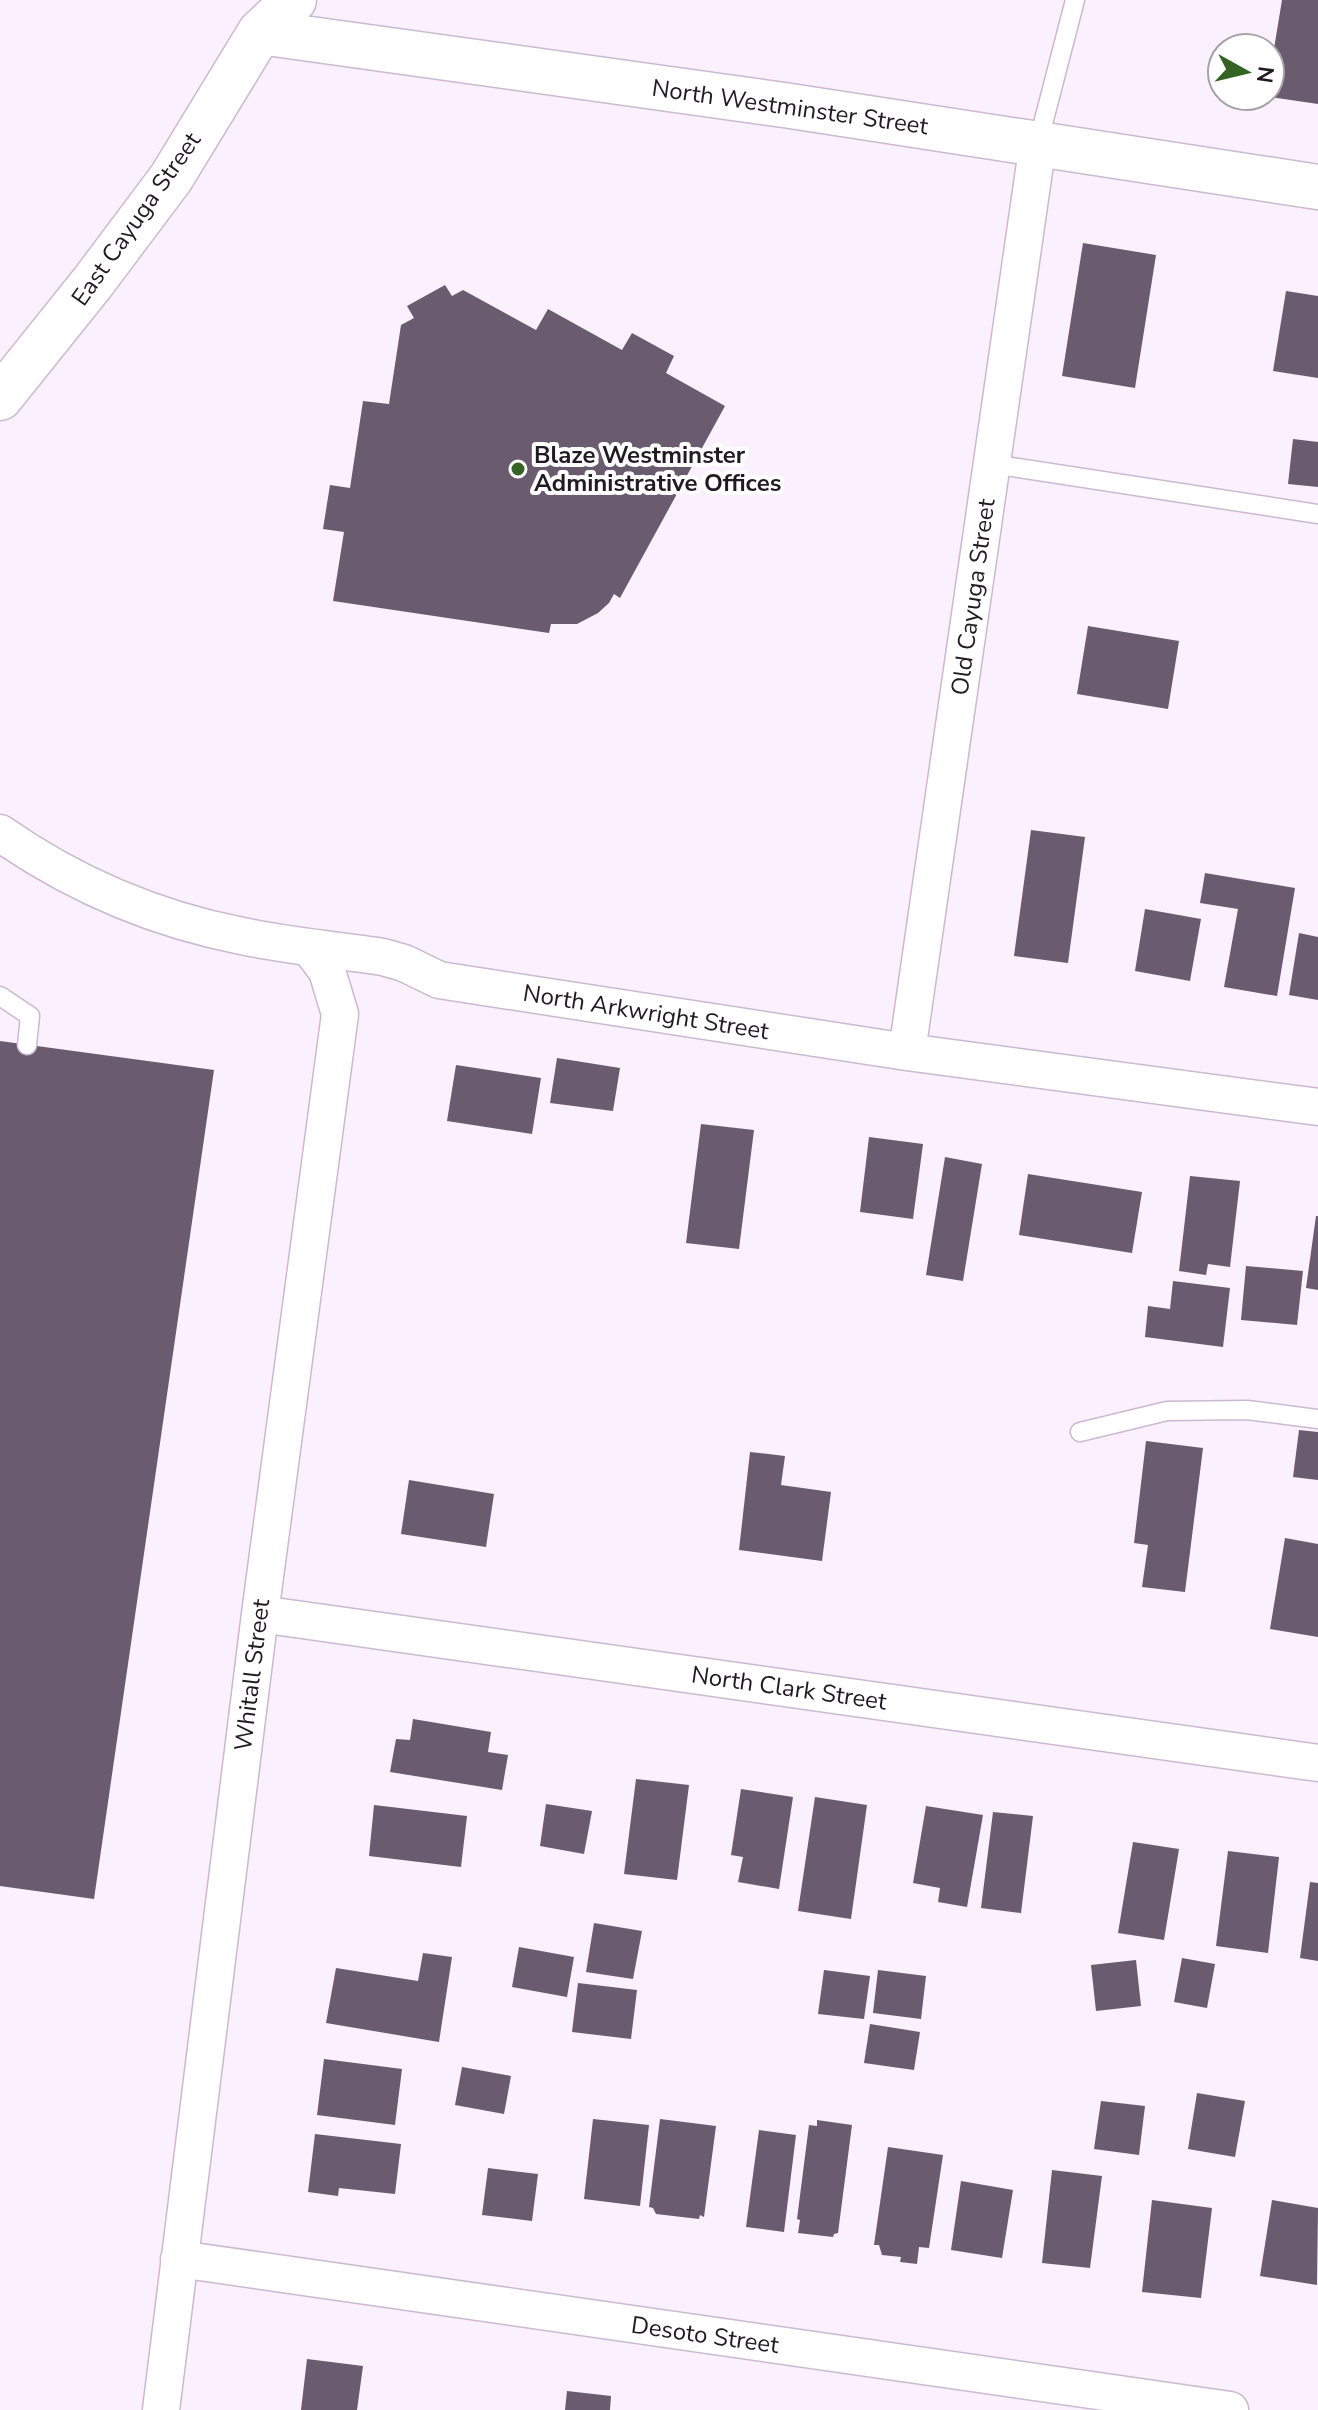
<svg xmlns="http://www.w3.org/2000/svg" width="1318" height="2410" viewBox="0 0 1318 2410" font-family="'Nunito Sans',sans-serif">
<rect width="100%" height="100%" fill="#fbf0fe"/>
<path fill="#6a5b6f" d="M 1282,0 L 1318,0 L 1318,104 L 1270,97 L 1270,73 Z
M 1083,243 L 1156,255 L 1135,388 L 1062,376 Z
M 445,285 L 452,296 L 463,290 L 536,330 L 548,309 L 622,350 L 632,333 L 674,356 L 666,373 L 725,406 L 620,598 L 614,594 L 609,603 L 598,613 L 577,624 L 551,624 L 549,633 L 333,601 L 344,532 L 323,529 L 330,485 L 350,488 L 363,401 L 389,404 L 401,325 L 414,318 L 407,306 Z
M 1286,291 L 1318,296 L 1318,378 L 1273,371 Z
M 1293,439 L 1318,442 L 1318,487 L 1288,484 Z
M 1088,626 L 1179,641 L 1168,709 L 1077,694 Z
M 1031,830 L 1085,837 L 1068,963 L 1014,956 Z
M 1205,873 L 1295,888 L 1277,996 L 1224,987 L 1238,909 L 1200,903 Z
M 1145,909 L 1201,919 L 1190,981 L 1135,971 Z
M 1299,933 L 1318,937 L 1318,1000 L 1289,995 Z
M 0,1041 L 214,1070 L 94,1899 L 0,1886 Z
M 557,1058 L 620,1068 L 613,1111 L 550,1103 Z
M 456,1065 L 541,1078 L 532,1134 L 447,1121 Z
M 701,1124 L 754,1130 L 739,1249 L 686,1243 Z
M 869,1137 L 923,1144 L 913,1219 L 860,1212 Z
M 945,1157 L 982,1164 L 963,1281 L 926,1275 Z
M 1028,1174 L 1142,1192 L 1132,1253 L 1019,1235 Z
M 1190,1176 L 1240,1181 L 1230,1267 L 1208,1264 L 1206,1275 L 1179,1271 Z
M 1316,1216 L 1318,1216 L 1318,1290 L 1306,1288 Z
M 1246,1266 L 1303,1271 L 1297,1325 L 1241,1320 Z
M 1173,1281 L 1230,1288 L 1223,1347 L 1145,1337 L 1148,1306 L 1170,1309 Z
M 1299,1430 L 1318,1432 L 1318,1480 L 1293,1477 Z
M 1146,1441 L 1203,1448 L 1185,1592 L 1142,1587 L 1148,1545 L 1134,1543 Z
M 750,1452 L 785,1456 L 781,1485 L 831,1492 L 822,1561 L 739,1550 Z
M 409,1480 L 494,1494 L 486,1547 L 401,1534 Z
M 1285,1538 L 1318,1544 L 1318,1637 L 1270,1629 Z
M 413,1719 L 491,1732 L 488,1752 L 508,1755 L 502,1790 L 390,1772 L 396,1739 L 410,1740 Z
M 636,1779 L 689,1785 L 677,1880 L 624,1874 Z
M 741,1789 L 793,1797 L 779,1889 L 738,1882 L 743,1857 L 731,1855 Z
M 815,1797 L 867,1805 L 851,1919 L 798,1911 Z
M 546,1804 L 592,1811 L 584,1854 L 540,1846 Z
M 374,1805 L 467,1816 L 461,1867 L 369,1856 Z
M 926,1806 L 983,1815 L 967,1907 L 938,1902 L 940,1888 L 913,1883 Z
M 993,1812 L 1033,1816 L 1021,1913 L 981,1908 Z
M 1133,1842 L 1179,1849 L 1164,1940 L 1118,1933 Z
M 1228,1851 L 1279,1857 L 1268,1953 L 1216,1946 Z
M 1310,1882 L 1318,1883 L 1318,1961 L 1300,1958 Z
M 594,1923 L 642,1931 L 633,1979 L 586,1972 Z
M 519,1947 L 574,1957 L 567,1997 L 512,1987 Z
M 423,1953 L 452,1957 L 439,2042 L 326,2023 L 336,1968 L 418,1981 Z
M 1182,1958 L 1215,1964 L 1207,2008 L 1174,2002 Z
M 1136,1960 L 1141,2006 L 1096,2011 L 1091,1965 Z
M 824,1970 L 870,1976 L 864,2019 L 818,2014 Z
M 878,1970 L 926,1976 L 921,2019 L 873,2013 Z
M 578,1983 L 637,1990 L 631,2039 L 572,2032 Z
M 870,2024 L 920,2032 L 914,2070 L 864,2063 Z
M 324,2059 L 402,2069 L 395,2125 L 317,2115 Z
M 462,2067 L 511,2076 L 504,2114 L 455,2105 Z
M 1197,2093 L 1245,2101 L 1235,2157 L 1188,2149 Z
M 1101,2101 L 1145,2106 L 1139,2155 L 1094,2149 Z
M 593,2119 L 649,2125 L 640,2206 L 584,2199 Z
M 660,2119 L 716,2126 L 704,2217 L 700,2215 L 699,2219 L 656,2214 L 653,2208 L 649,2207 Z
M 817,2120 L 852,2125 L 838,2233 L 834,2234 L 833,2237 L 798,2233 L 800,2220 L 797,2219 L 809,2125 L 817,2126 Z
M 759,2130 L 796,2135 L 784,2232 L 746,2227 Z
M 315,2134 L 401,2144 L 395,2194 L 339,2188 L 338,2196 L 308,2192 Z
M 888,2147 L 943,2155 L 929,2248 L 919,2247 L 917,2264 L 900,2262 L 901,2257 L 882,2255 L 879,2245 L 874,2245 Z
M 488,2168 L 538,2174 L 532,2221 L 482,2215 Z
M 1052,2170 L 1102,2176 L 1090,2268 L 1042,2263 Z
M 961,2181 L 1013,2190 L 1002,2258 L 951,2250 Z
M 1152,2200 L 1212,2208 L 1201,2298 L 1142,2292 Z
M 1272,2200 L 1318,2208 L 1317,2285 L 1260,2276 Z
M 307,2359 L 363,2366 L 357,2410 L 301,2410 Z
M 567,2391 L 611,2396 L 610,2410 L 565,2410 Z"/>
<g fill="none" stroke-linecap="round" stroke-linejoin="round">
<g stroke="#cbb9d1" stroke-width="21">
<path id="lane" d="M 1038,143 L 1075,0
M 992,464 L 1318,514
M 0,996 L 30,1016 L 27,1045
M 1080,1432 L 1167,1411 L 1247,1410 L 1318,1419"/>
</g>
<g stroke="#cbb9d1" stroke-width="39">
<path id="street" d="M 0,833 C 73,884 155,919 242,936 C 289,946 336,950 383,957 L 404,963 L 439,980 L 907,1052 L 1318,1107
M 907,1052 L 1038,143
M 260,1614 L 1318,1763
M 179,2259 L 1230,2410
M 161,2410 L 260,1614 L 340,1014 L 327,971 L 309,947"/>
</g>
<g stroke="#cbb9d1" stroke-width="47">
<path id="secondary" d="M 260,32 L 784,105 L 1318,187
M 0,398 L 93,282 L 171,178 L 260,32 L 294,0"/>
</g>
<use href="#lane" stroke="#fff" stroke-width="18"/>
<use href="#street" stroke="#fff" stroke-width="36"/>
<use href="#secondary" stroke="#fff" stroke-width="44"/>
</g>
<circle fill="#346324" stroke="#fff" stroke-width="3" cx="518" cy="469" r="8"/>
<g text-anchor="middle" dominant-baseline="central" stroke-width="8" stroke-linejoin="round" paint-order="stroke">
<g font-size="24" fill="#211a22" stroke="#fff">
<text transform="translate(790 107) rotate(8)">North Westminster Street</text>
<text transform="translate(136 219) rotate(-55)">East Cayuga Street</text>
<text transform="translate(973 597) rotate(-82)">Old Cayuga Street</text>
<text transform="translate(646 1012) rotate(9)">North Arkwright Street</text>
<text transform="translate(252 1675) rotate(-83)">Whitall Street</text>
<text transform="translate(789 1688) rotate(8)">North Clark Street</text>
<text transform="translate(705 2335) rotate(8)">Desoto Street</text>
</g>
<g font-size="24" font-weight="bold" fill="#211a22" stroke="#fff" text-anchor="start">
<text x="534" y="455">Blaze Westminster<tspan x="534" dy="28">Administrative Offices</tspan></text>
</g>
</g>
<g transform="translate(1246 72) rotate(98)"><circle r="38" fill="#ffffff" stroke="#a6a3a7" stroke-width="2"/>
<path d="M0-6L14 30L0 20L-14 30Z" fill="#346324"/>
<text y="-12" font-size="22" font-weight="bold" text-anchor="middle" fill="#211a22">N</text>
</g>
</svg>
